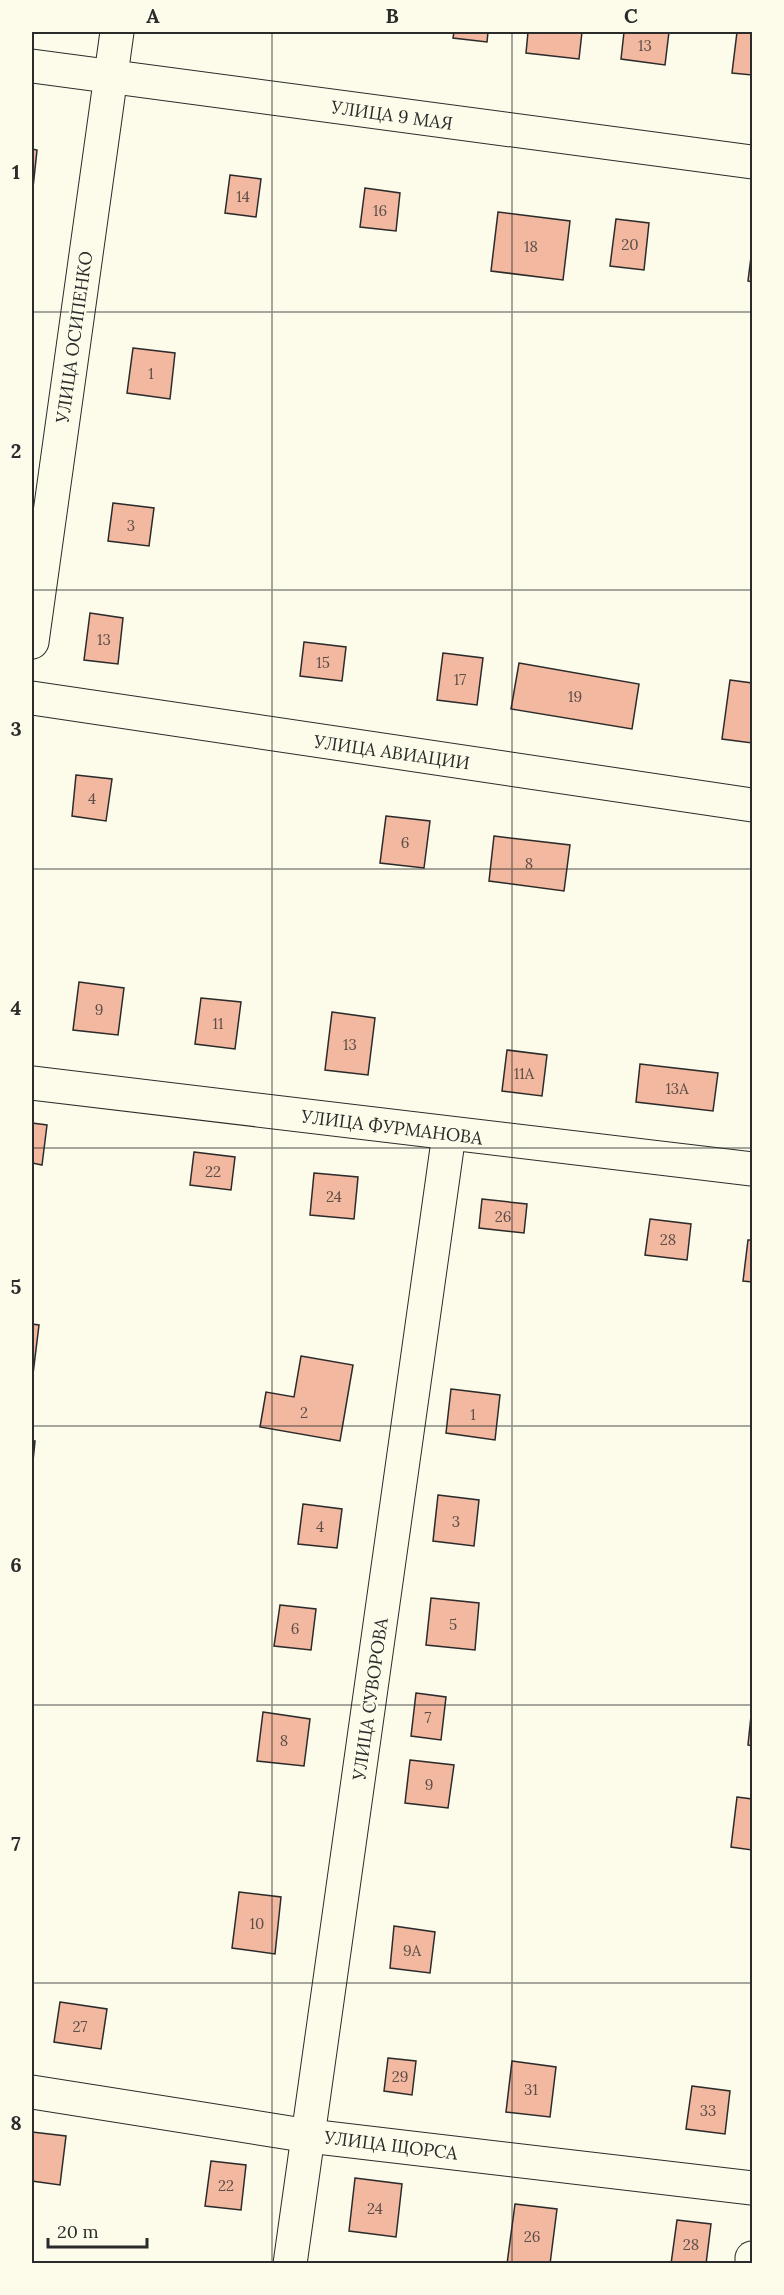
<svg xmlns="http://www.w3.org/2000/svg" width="784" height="2295" font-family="Lora,serif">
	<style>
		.building { fill: #f2b8a0; stroke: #2b2b2b; stroke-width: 1.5 }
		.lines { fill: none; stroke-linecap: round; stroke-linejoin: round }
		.minor-casing { stroke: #2b2b2b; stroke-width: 35 }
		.minor { stroke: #fdfbea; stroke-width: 33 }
		.grid { fill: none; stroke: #2b2b2b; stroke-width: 1.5; stroke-opacity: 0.55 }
		.labels { text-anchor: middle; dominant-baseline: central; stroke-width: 4.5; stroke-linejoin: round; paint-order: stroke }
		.number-label { font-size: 15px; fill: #5d4e48 }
		.street-label { font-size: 18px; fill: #2b2b2b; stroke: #fdfbea }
		.neatline { fill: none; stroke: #2b2b2b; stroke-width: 2 }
		.grid-label { font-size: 20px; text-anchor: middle; font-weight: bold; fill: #2b2b2b }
	</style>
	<rect width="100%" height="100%" fill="#fdfbea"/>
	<g class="building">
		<path d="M454,32H488L487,42L453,38Z"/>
		<path d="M528,32H582L579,59L526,53Z"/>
		<path d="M624,32H669L665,65L621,59Z"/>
		<path d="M737,32H752V75L732,73Z"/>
		<path d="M32,149L37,150L32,197Z"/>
		<path d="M230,175L261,179L256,217L225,213Z"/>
		<path d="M365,188L400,193L396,231L360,227Z"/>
		<path d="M498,212L570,221L563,280L491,271Z"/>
		<path d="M616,219L649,223L644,270L610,266Z"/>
		<path d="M752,249V282L748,281Z"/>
		<path d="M133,348L175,353L170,399L127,393Z"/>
		<path d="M113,503L154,508L149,546L108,541Z"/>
		<path d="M90,613L123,618L118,664L84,660Z"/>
		<path d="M304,642L346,647L342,681L300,676Z"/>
		<path d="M443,653L483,658L477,705L437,700Z"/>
		<path d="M519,663L639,684L632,729L511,709Z"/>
		<path d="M730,680L752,683V743L722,739Z"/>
		<path d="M76,775L112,779L106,821L72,816Z"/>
		<path d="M386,816L430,821L424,868L380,863Z"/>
		<path d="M494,836L570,845L564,891L489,881Z"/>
		<path d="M79,982L124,988L118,1035L73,1030Z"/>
		<path d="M201,998L241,1002L235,1049L195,1044Z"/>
		<path d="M332,1012L375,1018L368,1075L325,1070Z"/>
		<path d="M507,1050L547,1055L542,1096L502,1091Z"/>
		<path d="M640,1064L718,1073L713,1111L636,1102Z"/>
		<path d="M32,1123L47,1125L42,1165L32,1163Z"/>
		<path d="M194,1152L235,1157L231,1190L190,1185Z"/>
		<path d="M314,1173L358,1177L354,1219L310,1215Z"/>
		<path d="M482,1199L527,1204L524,1233L479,1228Z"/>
		<path d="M650,1219L691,1224L687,1260L645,1255Z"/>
		<path d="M748,1240H752V1282L743,1281Z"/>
		<path d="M32,1324L39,1325L33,1374H32Z"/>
		<path d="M301,1356L353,1365L340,1441L260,1427L266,1392L294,1397Z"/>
		<path d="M451,1389L500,1395L495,1440L446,1433Z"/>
		<path d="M32,1441H35L32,1471Z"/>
		<path d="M438,1495L479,1500L474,1546L433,1541Z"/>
		<path d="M303,1504L342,1509L337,1548L298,1544Z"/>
		<path d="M431,1598L479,1603L475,1650L426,1645Z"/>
		<path d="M280,1605L316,1609L311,1650L274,1646Z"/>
		<path d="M416,1693L446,1697L441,1740L411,1736Z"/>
		<path d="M752,1706V1746L748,1745Z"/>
		<path d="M263,1712L310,1719L304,1766L257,1761Z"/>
		<path d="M410,1760L454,1765L448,1808L405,1803Z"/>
		<path d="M737,1797L752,1799V1850L731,1847Z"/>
		<path d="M239,1892L281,1897L275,1954L232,1948Z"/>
		<path d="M394,1926L435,1932L430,1973L390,1968Z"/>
		<path d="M60,2002L107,2009L101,2049L54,2042Z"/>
		<path d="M388,2058L416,2061L412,2095L384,2091Z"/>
		<path d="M512,2061L556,2067L550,2117L506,2112Z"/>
		<path d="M692,2086L730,2091L725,2134L686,2129Z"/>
		<path d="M32,2132L66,2136L60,2185L32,2181Z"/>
		<path d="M211,2161L246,2165L241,2210L205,2206Z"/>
		<path d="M355,2178L402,2184L396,2237L349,2231Z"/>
		<path d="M515,2204L557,2209L550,2264H507Z"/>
		<path d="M677,2220L711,2224L706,2264H671Z"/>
	</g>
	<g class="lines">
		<defs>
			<g id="minor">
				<path d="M32,66L752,162"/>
				<path d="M32,642L117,32"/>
				<path d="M32,698L752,805"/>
				<path d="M32,1083L752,1169"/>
				<path d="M32,2092L309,2136L752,2188"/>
				<path d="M290,2264L449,1134"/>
				<path d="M752,2264V2258"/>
			</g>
		</defs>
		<use href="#minor" class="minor-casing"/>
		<use href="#minor" class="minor"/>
	</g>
	<path class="grid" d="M272,32V2264M512,32V2264M32,312H752M32,590H752M32,869H752M32,1148H752M32,1426H752M32,1705H752M32,1983H752"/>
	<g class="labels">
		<g class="number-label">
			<text x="645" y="45">13</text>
			<text x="243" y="196">14</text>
			<text x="380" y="210">16</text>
			<text x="630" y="244">20</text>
			<text x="531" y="246">18</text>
			<text x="151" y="373">1</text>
			<text x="131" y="525">3</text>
			<text x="104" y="639">13</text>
			<text x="323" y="662">15</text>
			<text x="460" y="679">17</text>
			<text x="575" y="696">19</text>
			<text x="92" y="798">4</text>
			<text x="405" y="842">6</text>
			<text x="529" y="863">8</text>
			<text x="99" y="1009">9</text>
			<text x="218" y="1023">11</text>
			<text x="350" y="1044">13</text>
			<text x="524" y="1073">11А</text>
			<text x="677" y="1088">13А</text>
			<text x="213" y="1171">22</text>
			<text x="334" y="1196">24</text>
			<text x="503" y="1216">26</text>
			<text x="668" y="1239">28</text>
			<text x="304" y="1412">2</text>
			<text x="473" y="1414">1</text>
			<text x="456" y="1521">3</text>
			<text x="320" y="1526">4</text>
			<text x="453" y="1624">5</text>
			<text x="295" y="1628">6</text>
			<text x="428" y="1717">7</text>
			<text x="284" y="1740">8</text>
			<text x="429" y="1784">9</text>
			<text x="257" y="1923">10</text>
			<text x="412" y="1950">9А</text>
			<text x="80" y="2026">27</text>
			<text x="400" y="2076">29</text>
			<text x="531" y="2089">31</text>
			<text x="708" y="2110">33</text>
			<text x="226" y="2185">22</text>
			<text x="375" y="2208">24</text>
			<text x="532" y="2236">26</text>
			<text x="691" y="2244">28</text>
		</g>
		<g class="street-label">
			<text transform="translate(392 115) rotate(8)">УЛИЦА 9 МАЯ</text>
			<text transform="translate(74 337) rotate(-82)">УЛИЦА ОСИПЕНКО</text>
			<text transform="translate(392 752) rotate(8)">УЛИЦА АВИАЦИИ</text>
			<text transform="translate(392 1127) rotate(7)">УЛИЦА ФУРМАНОВА</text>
			<text transform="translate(370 1699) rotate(-82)">УЛИЦА СУВОРОВА</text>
			<text transform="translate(391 2145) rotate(7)">УЛИЦА ЩОРСА</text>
		</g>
	</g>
	<rect width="784" height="2295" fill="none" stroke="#fdfbea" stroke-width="66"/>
	<path d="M48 2238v9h99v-9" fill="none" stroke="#2b2b2b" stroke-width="3"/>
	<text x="57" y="2238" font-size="18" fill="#2b2b2b" stroke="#fdfbea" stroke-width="4.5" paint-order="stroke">20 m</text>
	<rect x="33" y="33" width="718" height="2229" class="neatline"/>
	<g class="grid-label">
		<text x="153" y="23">A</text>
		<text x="392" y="23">B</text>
		<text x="631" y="23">C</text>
		<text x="16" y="179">1</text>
		<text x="16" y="458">2</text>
		<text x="16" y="736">3</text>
		<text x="16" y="1015">4</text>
		<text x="16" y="1294">5</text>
		<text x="16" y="1572">6</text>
		<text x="16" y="1851">7</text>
		<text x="16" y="2130">8</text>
	</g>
</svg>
